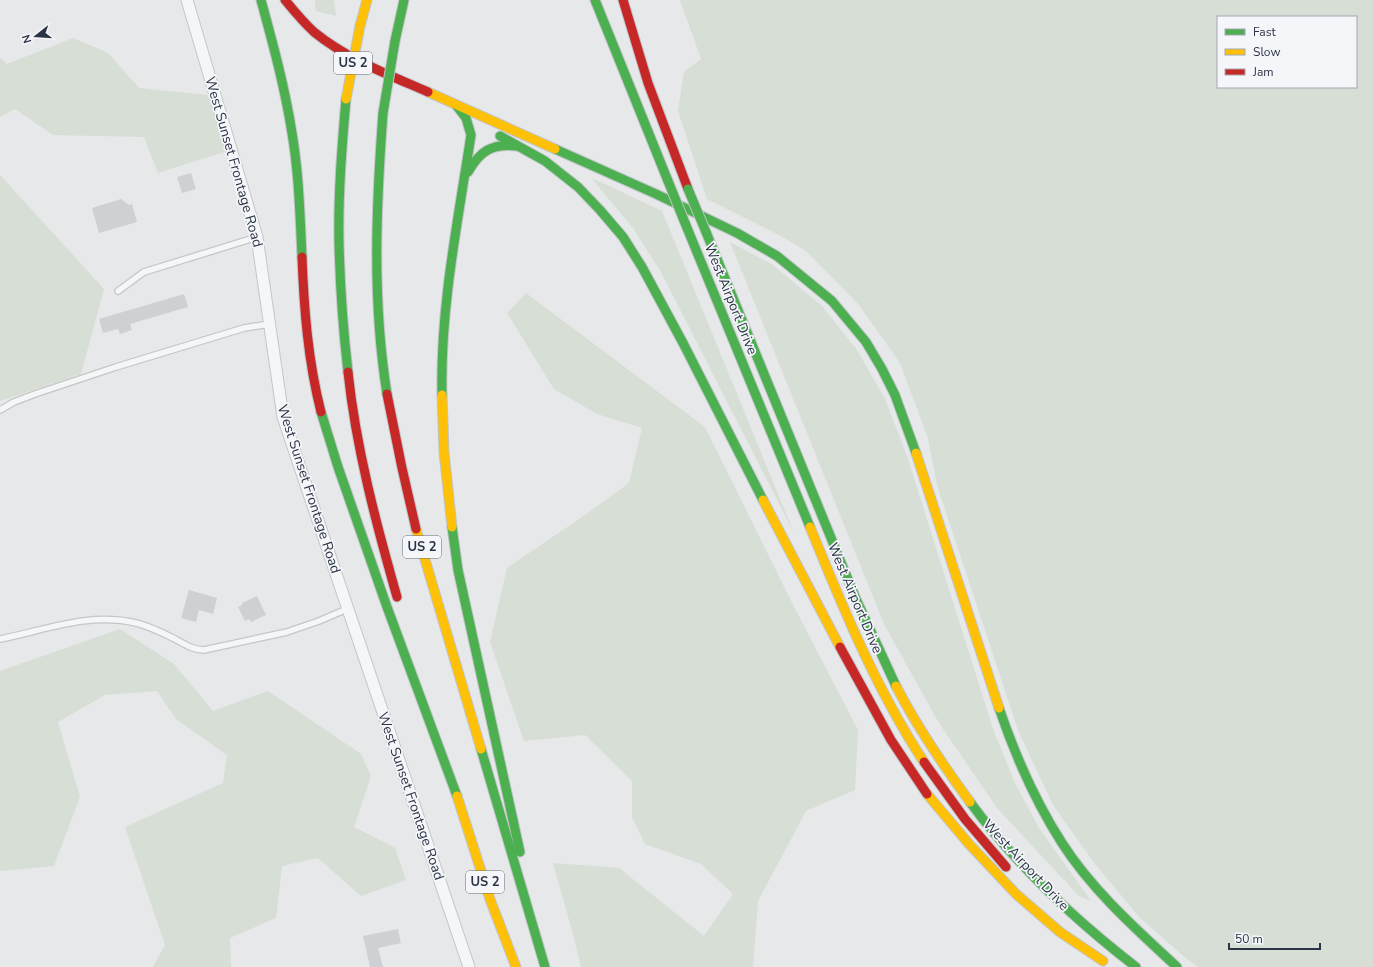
<svg xmlns="http://www.w3.org/2000/svg" width="1373" height="967" font-family="'Nunito Sans',sans-serif">
	<style>
		.green { fill: #d6ded6; fill-rule: evenodd }
		.building { fill: #ced0d3 }
		.lines { fill: none; stroke-linecap: round; stroke-linejoin: round }
		.lane-casing { stroke: #c4c6c8; stroke-width: 8 }
		.street-casing { stroke: #c4c6c8; stroke-width: 13 }
		.fast-casing { stroke: #c2c5c8; stroke-width: 11 }
		.slow-casing { stroke: #c2c5c8; stroke-width: 11 }
		.jam-casing { stroke: #c2c5c8; stroke-width: 11 }
		.lane { stroke: #f5f6f7; stroke-width: 5.5 }
		.street { stroke: #f5f6f7; stroke-width: 11 }
		.fast { stroke: #4caf50; stroke-width: 9 }
		.slow { stroke: #ffc107; stroke-width: 9 }
		.jam { stroke: #c62828; stroke-width: 9 }
		.fast-bridge-casing { stroke: #c2c5c8; stroke-width: 11; stroke-linecap: butt }
		.slow-bridge-casing { stroke: #c2c5c8; stroke-width: 11; stroke-linecap: butt }
		.fast-bridge { stroke: #4caf50; stroke-width: 9 }
		.slow-bridge { stroke: #ffc107; stroke-width: 9 }
		.labels { text-anchor: middle; dominant-baseline: central; stroke-width: 3.5; stroke-linejoin: round; paint-order: stroke }
		.shield { fill: #f4f6f9; stroke: #676e7b; stroke-width: 1 }
		.shield-label { font-size: 13px; font-weight: bold; fill: #2b3445 }
		.street-label { font-size: 14px; fill: #2b3445; stroke: #f4f6f9 }
	</style>
	<rect width="100%" height="100%" fill="#e6e8ea"/>
	<g class="green">
		<path d="M315,0H334L336,16L316,11Z"/>
		<path d="M680,0H1373V967H1198L1187,959L1140,918L1095,864L1053,805L1018,730L937,485L928,438L900,363L859,305L806,251L781,236L707,199L678,111L684,72L701,59ZM1218,17H1356V87H1218Z"/>
		<path d="M73,38L108,53L139,88L209,95L227,151L158,173L144,137L53,135L15,109L0,117V58L7,64Z"/>
		<path d="M0,175L104,289L81,374L0,401Z"/>
		<path d="M592,178L662,211L794,533L661,272L633,228L597,185Z"/>
		<path d="M730,242L773,265L822,306L857,350L885,399L907,456L994,732L1015,783L1039,828L1091,901L1079,896L997,808L939,723L884,624Z"/>
		<path d="M526,293L705,427L791,601L858,730L855,790L806,811L758,901L753,967H581L574,938L553,863L619,868L704,936L733,894L701,864L645,844L632,817V781L585,735L524,741L490,642L507,568L585,515L629,483L642,428L597,414L554,389L507,313Z"/>
		<path d="M120,629L174,664L213,711L268,691L361,754L371,776L354,827L395,848L406,880L361,896L318,858L282,866L276,918L230,938L231,967H153L165,945L125,827L223,783L227,755L176,719L157,691L105,695L58,722L80,797L54,866L0,871V671Z"/>
	</g>
	<g class="building">
		<path d="M191,173L196,189L182,193L177,177Z"/>
		<path d="M121,199L129,205L132,204L137,222L99,233L92,208Z"/>
		<path d="M184,294L188,307L130,324L132,330L120,334L118,329L103,333L99,319Z"/>
		<path d="M189,590L217,598L213,614L199,610L196,622L181,618Z"/>
		<path d="M257,596L266,615L251,622L249,619L245,621L238,607L242,605V603Z"/>
		<path d="M398,929L401,943L378,948L383,967H370L363,936Z"/>
	</g>
	<g class="lines">
		<defs>
			<g id="lane">
				<path d="M118,291L144,272L257,237"/>
				<path d="M0,410L14,402L35,394L116,367L244,328L270,324"/>
				<path d="M0,639C46,630 88,612 136,623C149,626 161,632 173,638C183,643 192,650 204,650L287,632L319,621L347,609"/>
			</g>
			<path id="street" d="M187,0L257,237L283,417L469,967"/>
			<g id="fast">
				<path d="M261,0C273,44 285,88 292,133C299,174 300,216 302,257"/>
				<path d="M595,0L668,181"/>
				<path d="M395,41L404,0"/>
				<path d="M346,99C342,146 338,194 339,242C340,285 343,329 348,372"/>
				<path d="M383,113C376,207 372,300 387,394"/>
				<path d="M500,136L545,161L578,187L600,210L623,237L642,267L683,343L763,500"/>
				<path d="M555,149L656,194L737,233L777,256L832,301L866,342L882,369L895,395L916,453"/>
				<path d="M468,172C480,151 492,143 517,146"/>
				<path d="M685,223L810,527"/>
				<path d="M706,232L856,599L896,686"/>
				<path d="M442,395C440,308 458,221 471,135L466,118L456,105"/>
				<path d="M321,412L338,467L387,607L457,796"/>
				<path d="M452,527L458,570L520,852"/>
				<path d="M999,708C1015,755 1035,801 1062,843C1092,890 1136,929 1177,967"/>
				<path d="M481,749L545,967"/>
				<path d="M970,802C1016,865 1074,919 1136,967"/>
			</g>
			<g id="slow">
				<path d="M360,26L367,0"/>
				<path d="M428,92L555,149"/>
				<path d="M442,395L444,452L452,527"/>
				<path d="M916,453L999,708"/>
				<path d="M763,500L840,647"/>
				<path d="M810,527C843,608 876,689 924,762"/>
				<path d="M416,529L481,749"/>
				<path d="M896,686C917,727 943,765 970,802"/>
				<path d="M927,794L969,844L1016,894L1060,932L1103,961"/>
				<path d="M457,796L491,902L516,967"/>
			</g>
			<g id="jam">
				<path d="M285,0C294,11 303,22 314,32C347,59 389,75 428,92"/>
				<path d="M623,0L648,83L688,189"/>
				<path d="M302,257C304,309 308,361 321,412"/>
				<path d="M348,372C356,448 376,523 397,597"/>
				<path d="M387,394L402,468L416,529"/>
				<path d="M840,647L891,740L927,794"/>
				<path d="M924,762L965,819L1006,867"/>
			</g>
		</defs>
		<use href="#lane" class="lane-casing"/>
		<use href="#street" class="street-casing"/>
		<use href="#fast" class="fast-casing"/>
		<use href="#slow" class="slow-casing"/>
		<use href="#jam" class="jam-casing"/>
		<use href="#lane" class="lane"/>
		<use href="#street" class="street"/>
		<use href="#fast" class="fast"/>
		<use href="#slow" class="slow"/>
		<use href="#jam" class="jam"/>
		<defs>
			<g id="fast-bridge">
				<path d="M383,113L395,41"/>
				<path d="M668,181L685,223"/>
				<path d="M688,189L706,232"/>
			</g>
			<path id="slow-bridge" d="M346,99L360,26"/>
		</defs>
		<use href="#fast-bridge" class="fast-bridge-casing"/>
		<use href="#slow-bridge" class="slow-bridge-casing"/>
		<use href="#fast-bridge" class="fast-bridge"/>
		<use href="#slow-bridge" class="slow-bridge"/>
	</g>
	<g class="labels">
		<g class="shield">
			<rect x="334" y="52" width="38" height="22" rx="3"/>
			<rect x="403" y="536" width="38" height="22" rx="3"/>
			<rect x="466" y="871" width="38" height="22" rx="3"/>
		</g>
		<g class="shield-label">
			<text x="353" y="63">US 2</text>
			<text x="422" y="547">US 2</text>
			<text x="485" y="882">US 2</text>
		</g>
		<g class="street-label">
			<text transform="translate(234 162) rotate(74)">West Sunset Frontage Road</text>
			<text transform="translate(731 299) rotate(68)">West Airport Drive</text>
			<text transform="translate(309 489) rotate(72)">West Sunset Frontage Road</text>
			<text transform="translate(855 598) rotate(67)">West Airport Drive</text>
			<text transform="translate(411 796) rotate(71)">West Sunset Frontage Road</text>
			<text transform="translate(1026 865) rotate(47)">West Airport Drive</text>
		</g>
	</g>
	<rect x="1217" y="16" width="140" height="72" fill="#f4f6f9" stroke="#a4a8b1"/>
	<rect x="1225" y="29" width="20" height="6" fill="#4caf50" stroke="#a4a8b1"/>
	<text x="1253" y="36" font-size="12" fill="#2b3445">Fast</text>
	<rect x="1225" y="49" width="20" height="6" fill="#ffc107" stroke="#a4a8b1"/>
	<text x="1253" y="56" font-size="12" fill="#2b3445">Slow</text>
	<rect x="1225" y="69" width="20" height="6" fill="#c62828" stroke="#a4a8b1"/>
	<text x="1253" y="76" font-size="12" fill="#2b3445">Jam</text>
	<g transform="translate(36 36) rotate(253)" stroke="#f4f6f9" stroke-width="3" paint-order="stroke">
	<path d="M0-3L7 15L0 10L-7 15Z" fill="#2b3445"/>
	<text y="-6" font-size="11" font-weight="bold" text-anchor="middle" fill="#2b3445">N</text>
	</g>
	<path d="M1229 943v6h91v-6" fill="none" stroke="#2b3445" stroke-width="2"/>
	<text x="1235" y="943" font-size="12" fill="#2b3445" stroke="#f4f6f9" stroke-width="3" paint-order="stroke">50 m</text>
</svg>
